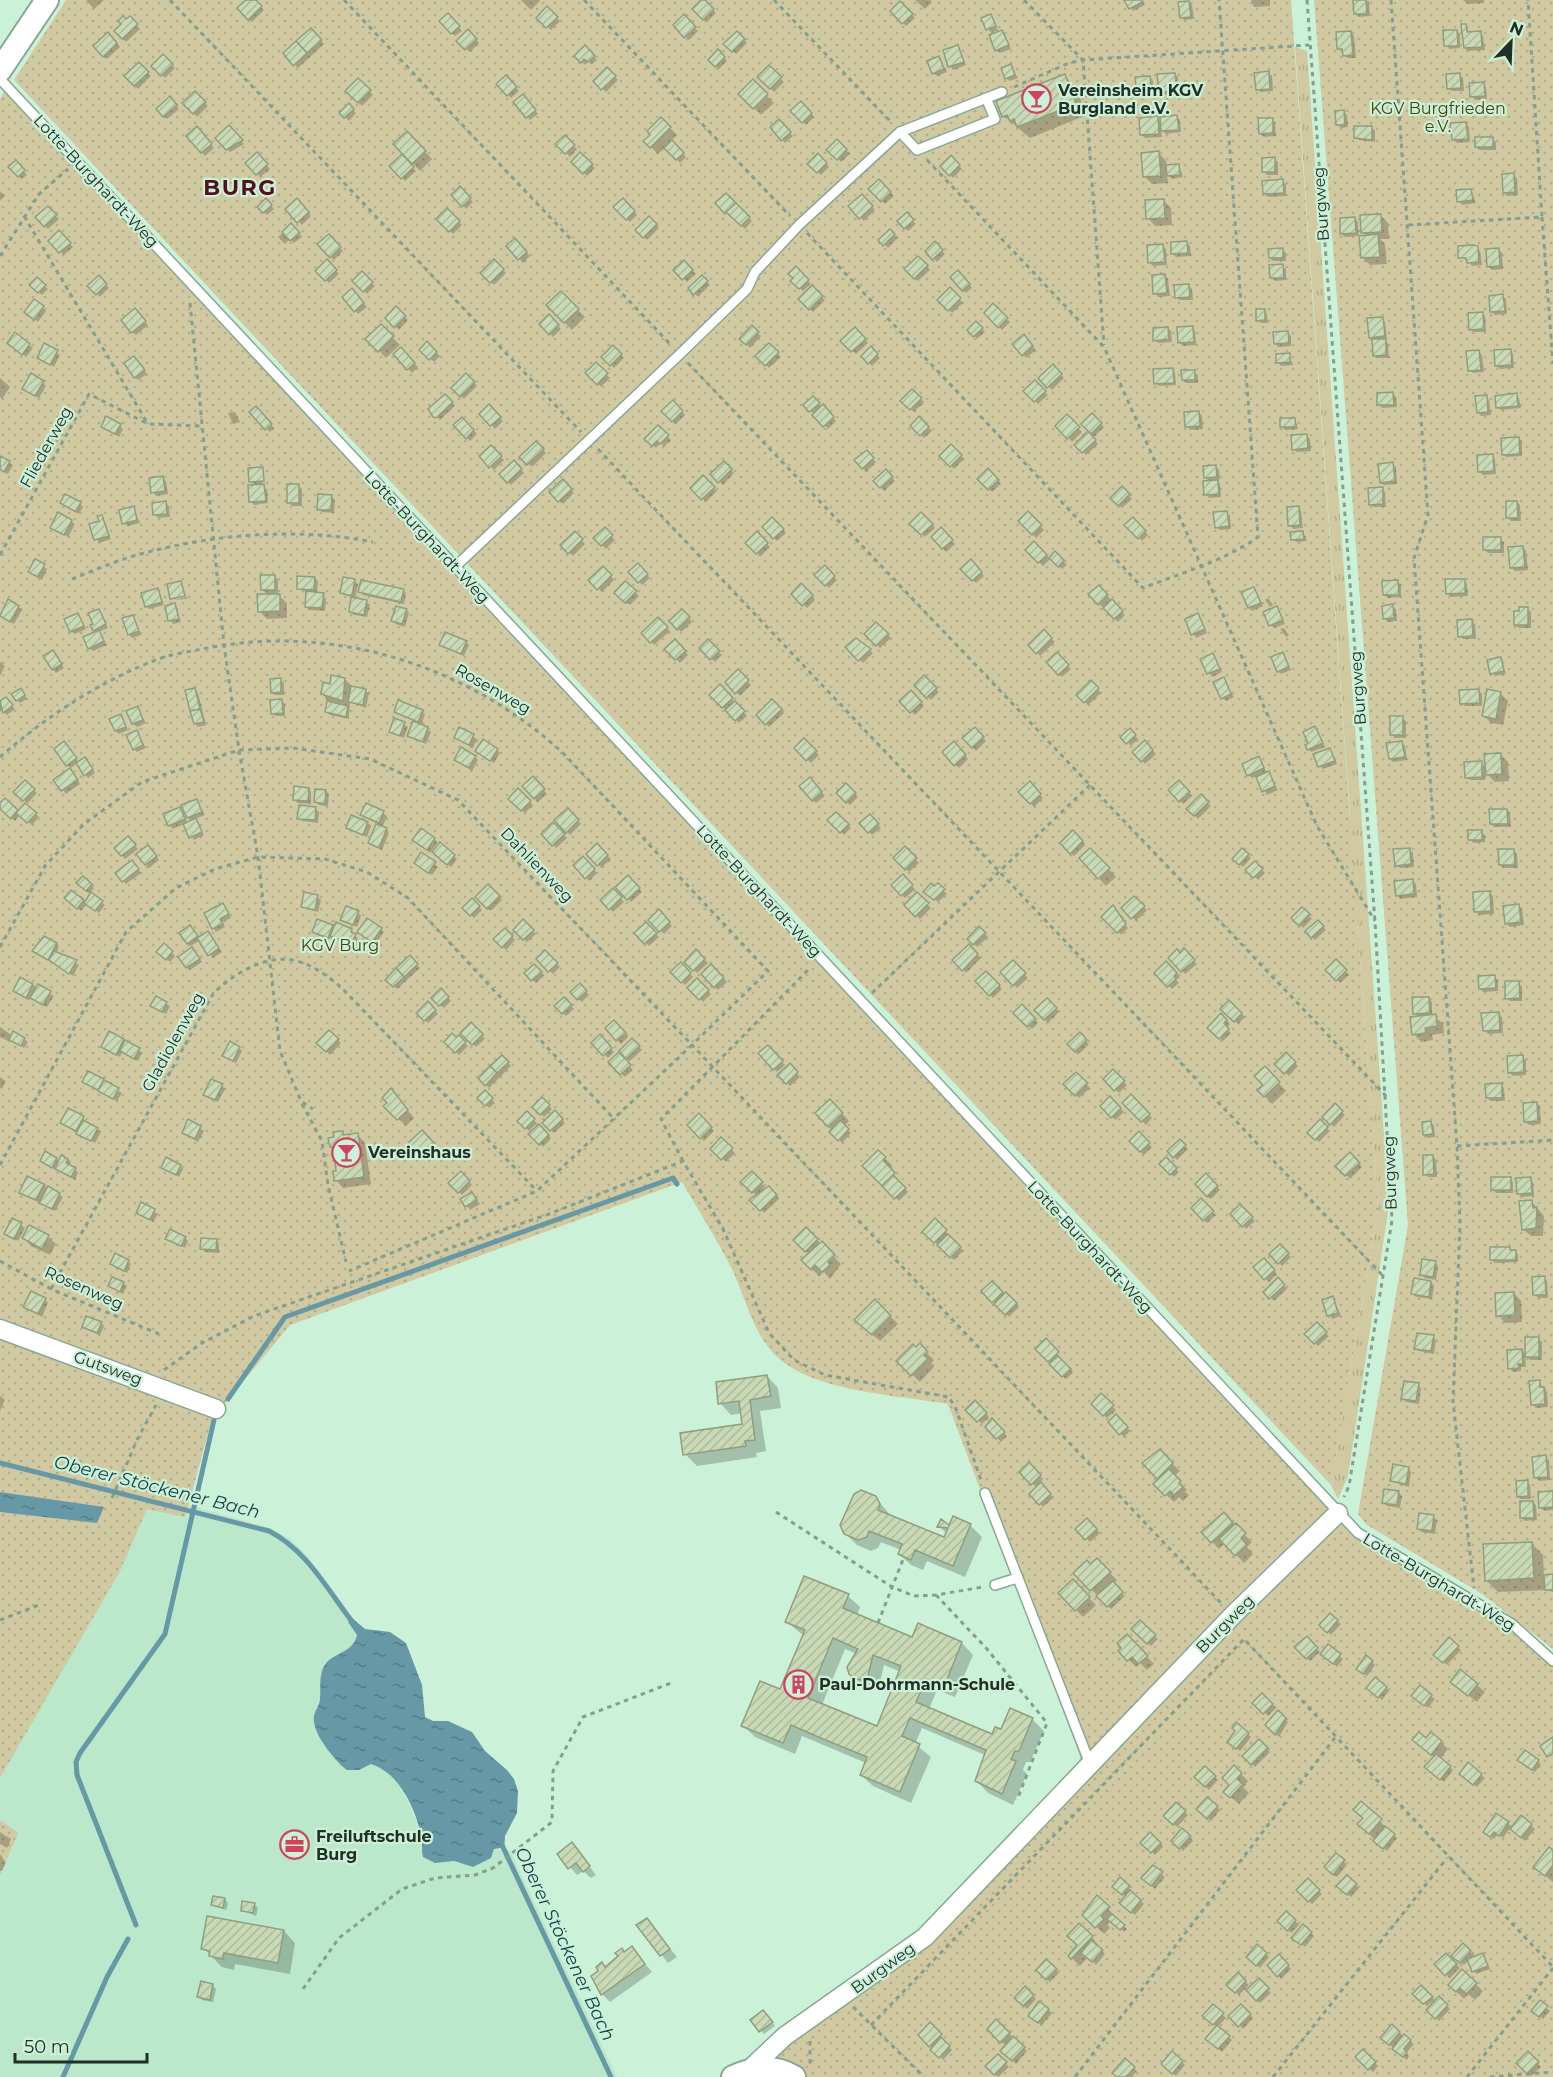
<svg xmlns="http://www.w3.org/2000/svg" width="1553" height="2077" font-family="Montserrat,sans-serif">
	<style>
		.built { fill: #bbe7ca }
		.grass { fill: url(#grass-tufts) }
		.garden { fill: url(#garden-dots) }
		.water { fill: url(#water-ripples) }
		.shadow { fill: #0003; fill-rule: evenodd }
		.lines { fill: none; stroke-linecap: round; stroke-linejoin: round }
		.stream { stroke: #6699a5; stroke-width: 5 }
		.building { fill: url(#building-hatch); stroke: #8f9e7d; stroke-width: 1.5; fill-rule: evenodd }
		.service-casing { stroke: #86a892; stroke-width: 12 }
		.minor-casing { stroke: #86a892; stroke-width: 21 }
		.tertiary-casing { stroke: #86a892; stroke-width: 26 }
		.path { stroke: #849f8d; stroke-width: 3; stroke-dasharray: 4.5 4.5; stroke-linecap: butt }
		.service { stroke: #fff; stroke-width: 9 }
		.minor { stroke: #fff; stroke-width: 18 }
		.tertiary { stroke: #fff; stroke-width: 22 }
		.labels { text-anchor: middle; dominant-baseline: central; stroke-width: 4.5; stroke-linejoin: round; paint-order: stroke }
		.poi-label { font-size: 16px; font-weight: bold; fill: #212f26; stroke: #ccf1d9; text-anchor: start }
		.park-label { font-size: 16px; fill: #483f09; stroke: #ccf1d9 }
		.street-label { font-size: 16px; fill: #212f26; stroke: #ccf1d9 }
		.water-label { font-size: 18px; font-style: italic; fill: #0d3e47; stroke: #ccf1d9 }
		.district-label { font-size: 22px; font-weight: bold; letter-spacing: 1.5px; fill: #55101f; stroke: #ccf1d9 }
	</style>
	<defs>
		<pattern id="grass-tufts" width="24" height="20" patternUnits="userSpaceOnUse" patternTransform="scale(1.5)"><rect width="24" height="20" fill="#d0c9a2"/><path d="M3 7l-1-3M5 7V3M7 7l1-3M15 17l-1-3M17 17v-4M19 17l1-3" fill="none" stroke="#b2ad8b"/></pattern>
		<pattern id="garden-dots" width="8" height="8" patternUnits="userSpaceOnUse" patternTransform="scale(1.5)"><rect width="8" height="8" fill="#d0c9a2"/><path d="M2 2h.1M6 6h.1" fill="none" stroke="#b2ad8b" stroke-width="1.8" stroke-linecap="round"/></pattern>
		<pattern id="water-ripples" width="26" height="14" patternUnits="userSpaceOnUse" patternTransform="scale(1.5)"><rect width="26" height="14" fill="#6699a5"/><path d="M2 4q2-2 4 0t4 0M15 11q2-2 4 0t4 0" fill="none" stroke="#547d86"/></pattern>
		<pattern id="building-hatch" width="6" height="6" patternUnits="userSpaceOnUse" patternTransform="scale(1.5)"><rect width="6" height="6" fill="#c9d9b6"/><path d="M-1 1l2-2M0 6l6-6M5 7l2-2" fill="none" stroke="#acbb9c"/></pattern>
	</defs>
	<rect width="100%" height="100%" fill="#ccf1d9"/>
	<path class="built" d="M212,1418L189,1505L270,1528L290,1539L307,1556L352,1618L348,1622L357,1635L355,1642L349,1649L327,1662L321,1674L320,1698L314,1717L359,1770L371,1764L383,1767L400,1785L420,1830L421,1849L435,1862L454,1861L462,1864L494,1849L510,1850L617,2077H0V1456Z"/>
	<path class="grass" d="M1295,47L1307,51L1389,1205L1348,1476L1338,1499L1331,1485L1344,1409L1350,1403L1345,1399L1378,1209L1357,917L1336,893L1350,815Z"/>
	<g class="garden">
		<path d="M66,0H1291L1378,1209L1345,1399L1350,1403L1344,1409L1331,1485L14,80Z"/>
		<path d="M1314,0H1553V1649L1482,1594L1367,1525L1358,1514L1408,1225Z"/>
		<path d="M6,88L191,291L1358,1533L1512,1624L1553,1661V2077H794L748,2072L917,1933L1079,1762L1080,1756L948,1404C902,1396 827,1392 789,1366C755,1345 748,1303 732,1269C717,1240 699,1211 682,1182L290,1325L212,1419L185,1517L147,1509L119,1573L0,1778V99Z"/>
		<path d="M0,1820L18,1833L0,1875Z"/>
	</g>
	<g class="water">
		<path d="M0,1492L104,1507L97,1523L0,1512Z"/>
		<path d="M352,1618L365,1629L390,1632L406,1643L422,1685L425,1717L433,1721H448L472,1732L485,1751L507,1770L514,1779L518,1791L517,1813L505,1836L504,1853L501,1848L494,1849L491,1858L473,1867L454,1861L435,1863L423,1857C421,1849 423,1841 421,1834C414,1806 399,1773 371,1764L359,1770H347C335,1761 311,1732 314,1716C315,1710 320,1705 320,1698C321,1687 318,1672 327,1662C337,1652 353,1652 357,1635L348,1622Z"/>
	</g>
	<g class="shadow">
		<path d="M86,0H104L94,9Z"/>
		<path d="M248,0H255L264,10L252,22L239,8Z"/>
		<path d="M521,0H539L540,1L531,10Z"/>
		<path d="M703,0L716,13L707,22L694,9Z"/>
		<path d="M915,0H930L932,2L925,9Z"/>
		<path d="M1126,0H1142L1145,5L1133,11Z"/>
		<path d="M1251,0H1270V6L1254,7Z"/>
		<path d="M1355,0L1369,1L1370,16L1359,17L1355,14Z"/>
		<path d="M1463,0H1484V3L1468,4Z"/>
		<path d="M1189,2L1192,5L1194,19L1184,20L1181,17Z"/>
		<path d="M900,3L915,18L906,26L892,11Z"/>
		<path d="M547,9L560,21L551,30L538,18Z"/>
		<path d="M448,15L462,31L455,36L441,21Z"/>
		<path d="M991,16L999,32L1005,35L1011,49L1000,53L997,50L998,30L991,33L983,19Z"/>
		<path d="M684,17L698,31L689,40L675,25Z"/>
		<path d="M130,18L140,29L126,42L116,31Z"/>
		<path d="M1466,26L1470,34L1480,33L1483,36L1485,50L1468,51L1465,48Z"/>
		<path d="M311,30L324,44L298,68L285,54Z"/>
		<path d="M468,31L479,43L470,52L458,41Z"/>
		<path d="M1456,31L1460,34V48L1449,49L1446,45Z"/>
		<path d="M1351,32L1354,36L1356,58H1347L1339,49Z"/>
		<path d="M737,33L747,43L736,54L726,44Z"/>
		<path d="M108,34L120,47L107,59L95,47Z"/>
		<path d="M958,46L966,65L953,70L950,66Z"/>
		<path d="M585,48L597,60L592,64L589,61L585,65L576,56Z"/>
		<path d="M718,52L727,61L719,69L710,60Z"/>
		<path d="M163,56L175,68L165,78L153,66Z"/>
		<path d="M939,58L947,72L937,76L933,73Z"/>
		<path d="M139,64L151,76L138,89L126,76Z"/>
		<path d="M1011,66L1018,78L1010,81L1006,78Z"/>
		<path d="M769,67L784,82L774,92L759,77Z"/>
		<path d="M607,69L618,80L606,92L595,81Z"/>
		<path d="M1268,73L1272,76L1273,91L1261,92L1257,89Z"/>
		<path d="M1175,74L1178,77L1179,94L1164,95L1160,92Z"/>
		<path d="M1460,75L1463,78L1464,91H1452L1448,88Z"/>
		<path d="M1064,76L1076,88L1087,115L1030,138L1004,116Z"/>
		<path d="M506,77L519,91L511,98L498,84Z"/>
		<path d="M1150,77L1153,81L1154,97L1142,98L1139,95Z"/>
		<path d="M358,80L373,95L362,106L347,91Z"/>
		<path d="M753,81L774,103L761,115L740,94Z"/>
		<path d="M1483,84L1486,87L1487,99L1475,100L1472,96Z"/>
		<path d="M195,93L208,106L197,117L184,103Z"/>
		<path d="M170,99L179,109L167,119L158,109Z"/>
		<path d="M526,99L538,114L530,120L527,117Z"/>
		<path d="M801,103L814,117L806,125L792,111Z"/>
		<path d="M349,105L356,113L349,121L341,113Z"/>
		<path d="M1344,112L1347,115L1348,127L1341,128L1337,124Z"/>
		<path d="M1177,117L1180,120L1181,132L1166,134L1161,129L1162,137L1145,138L1142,135L1157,118L1162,122Z"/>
		<path d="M661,119L677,135L671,141L686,157L680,163L666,147L658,154L645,141Z"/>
		<path d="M1272,119L1275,123L1276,136L1264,137L1261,134Z"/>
		<path d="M779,121L793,136L785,143L772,128Z"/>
		<path d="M1466,124L1469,127L1470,142L1457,143L1453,140Z"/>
		<path d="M229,127L244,144L230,152L217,139Z"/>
		<path d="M1372,127L1375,131V142L1359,140L1356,137Z"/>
		<path d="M200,132L214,148L205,156L189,136Z"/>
		<path d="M407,133L432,159L420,171L395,144Z"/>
		<path d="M565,137L577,149L570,157L558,144Z"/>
		<path d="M1492,139L1496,142V150H1479L1476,147Z"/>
		<path d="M837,141L850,154L841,162L829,150Z"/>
		<path d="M1159,153L1166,161L1167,167L1179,165L1183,177L1172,179L1167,174L1168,183L1152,184L1145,177Z"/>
		<path d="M257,154L270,169L260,177L248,163Z"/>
		<path d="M580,154L595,168L587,176L573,162Z"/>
		<path d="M818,155L829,167L821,175L809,164Z"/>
		<path d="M401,156L416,171L405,181L391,166Z"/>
		<path d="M951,158L962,169L953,178L942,166Z"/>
		<path d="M1274,159L1278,162V175H1267L1264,171Z"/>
		<path d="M16,162L27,175L22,179L11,167Z"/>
		<path d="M1513,175L1517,178L1518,195L1507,196L1504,192Z"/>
		<path d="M879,181L894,196L885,204L870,189Z"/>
		<path d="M1282,181L1286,184V196L1268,197L1264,193Z"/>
		<path d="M460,188L473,202L466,209L453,195Z"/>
		<path d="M1471,190L1476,203L1462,205L1459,201Z"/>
		<path d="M0,191L5,196L0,201Z"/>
		<path d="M726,195L752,221L745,229L717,203Z"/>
		<path d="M862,196L875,210L864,221L850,207Z"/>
		<path d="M266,200L274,209L267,215L259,207Z"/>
		<path d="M297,200L311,216L302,225L287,209Z"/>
		<path d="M623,200L637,215L630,222L615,207Z"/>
		<path d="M1163,200L1171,208L1172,225L1155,226L1148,218Z"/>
		<path d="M48,208L59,219L48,229L37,217Z"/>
		<path d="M447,210L462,225L453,234L438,219Z"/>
		<path d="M907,215L916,224L908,231L899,222Z"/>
		<path d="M1380,215L1388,223L1389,239H1380L1385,244L1387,264L1370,265L1362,257L1367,237L1362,232Z"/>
		<path d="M649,218L659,228L647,240L637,230Z"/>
		<path d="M1355,219L1358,222L1359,236L1345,237L1342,234Z"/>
		<path d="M291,225L302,237L294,243L290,239L285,244L278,237Z"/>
		<path d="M890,231L898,238L888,248L880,240Z"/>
		<path d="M59,232L73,247L64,255L50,241Z"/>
		<path d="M328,236L343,251L334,260L320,244Z"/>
		<path d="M515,240L530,256L523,263L508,246Z"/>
		<path d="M1187,243L1190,246L1191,256L1176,257L1173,254Z"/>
		<path d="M935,244L945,254L937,262L927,251Z"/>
		<path d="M1163,246L1166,249L1167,265L1153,266L1149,262Z"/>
		<path d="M1477,248L1480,251L1482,265L1472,266L1468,260L1460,257Z"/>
		<path d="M1282,250L1286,253V261H1273L1270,258Z"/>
		<path d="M1499,250L1502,253L1503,269L1492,270L1488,266Z"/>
		<path d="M918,258L930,270L918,281L906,269Z"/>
		<path d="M327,261L339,274L329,283L317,271Z"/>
		<path d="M494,261L506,273L494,285L482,273Z"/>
		<path d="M684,262L696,274L687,282L675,270Z"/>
		<path d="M1282,266L1286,269V280L1275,281L1271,277Z"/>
		<path d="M795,269L811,284L803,291L792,281Z"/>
		<path d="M958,273L972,288L966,293L952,278Z"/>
		<path d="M362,274L375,286L367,294L354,281Z"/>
		<path d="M1165,276L1168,279L1170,296L1158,297L1155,293Z"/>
		<path d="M99,277L109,288L100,297L89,286Z"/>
		<path d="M702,277L710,285L698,297L690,289Z"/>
		<path d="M37,279L48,289L42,295L31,285Z"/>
		<path d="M1189,286L1192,289L1193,300H1179L1176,297Z"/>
		<path d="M812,287L825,300L813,312L800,299Z"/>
		<path d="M352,290L367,307L358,314L344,297Z"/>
		<path d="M950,290L963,303L952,313L940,300Z"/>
		<path d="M561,293L585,317L572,330L548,305Z"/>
		<path d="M1502,296L1506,299L1507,314L1495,315L1492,312Z"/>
		<path d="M34,301L46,311L38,322L30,315Z"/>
		<path d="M993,306L1010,322L1002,330L986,313Z"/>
		<path d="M396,308L408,320L399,330L387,318Z"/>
		<path d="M1264,311L1267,314L1268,323H1261L1258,320Z"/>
		<path d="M138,313L148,325L136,335L132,332Z"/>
		<path d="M1482,313L1485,316L1486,332H1474L1470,329Z"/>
		<path d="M549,316L561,329L553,337L541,324Z"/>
		<path d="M1382,318L1385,322L1387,339H1384L1388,344L1389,358H1378L1374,355V340L1371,337Z"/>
		<path d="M976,323L985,332L977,339L969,330Z"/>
		<path d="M381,326L400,345L386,358L368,339Z"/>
		<path d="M1192,327L1195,331L1196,345L1183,346L1180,343Z"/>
		<path d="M752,328L761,336L750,348L741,339Z"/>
		<path d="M1168,328L1171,331L1172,342L1158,343L1155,340Z"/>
		<path d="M855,329L868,343L856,354L843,341Z"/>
		<path d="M1287,332L1291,336V346L1278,347L1275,343Z"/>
		<path d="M1024,336L1036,350L1026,358L1014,344Z"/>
		<path d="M427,344L440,356L434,362L421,350Z"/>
		<path d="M29,345L33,348L26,357L12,346Z"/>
		<path d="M45,345L60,355L54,367L39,357Z"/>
		<path d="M769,345L781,357L769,368L758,356Z"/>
		<path d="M613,347L624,358L614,368L603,357Z"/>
		<path d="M871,348L880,358L872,366L863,356Z"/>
		<path d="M401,349L418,367L412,373L395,354Z"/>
		<path d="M1510,350L1513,354L1514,368L1500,369L1496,366Z"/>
		<path d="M1479,351L1482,355L1484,372L1473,373L1470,370Z"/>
		<path d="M1289,355L1293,365L1281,366L1278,362Z"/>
		<path d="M137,361L147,374L138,380L135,377Z"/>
		<path d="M596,364L610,378L601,387L587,373Z"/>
		<path d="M1053,366L1064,378L1052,390L1040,378Z"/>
		<path d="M1172,369L1175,373L1176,385L1159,386L1156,383Z"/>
		<path d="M1194,372L1198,375V383H1186L1183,380Z"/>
		<path d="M466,375L477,386L464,399L453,388Z"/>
		<path d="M0,378L10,387L2,399L0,397Z"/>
		<path d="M1035,382L1048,395L1038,404L1026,391Z"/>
		<path d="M43,383L46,386L39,398L27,392Z"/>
		<path d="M913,391L924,402L914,412L903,401Z"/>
		<path d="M1393,394L1396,397L1397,407L1382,408L1379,404Z"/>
		<path d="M1516,395L1519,398L1521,408L1501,410L1497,407Z"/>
		<path d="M445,396L455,406L440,420L431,410Z"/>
		<path d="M1486,397L1489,400L1491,415L1481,416L1478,412Z"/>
		<path d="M813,398L836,421L828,429L805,405Z"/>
		<path d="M673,402L685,415L676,424L663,411Z"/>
		<path d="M489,406L503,421L495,429L481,414Z"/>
		<path d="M255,408L274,428L270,432L251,413Z"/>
		<path d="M235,412L240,422L233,424L228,413Z"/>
		<path d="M1199,412L1202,416L1203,429L1190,430L1187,426Z"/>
		<path d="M1092,415L1104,427L1093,438L1098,444L1086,455L1076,445L1090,431Z"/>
		<path d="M1067,417L1082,432L1072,442L1057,426Z"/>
		<path d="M919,418L932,431L924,438L912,426Z"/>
		<path d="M462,419L477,434L470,441L455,425Z"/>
		<path d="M1295,419L1298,429L1285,430L1282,426Z"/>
		<path d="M120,426L123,429L119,437L103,427Z"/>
		<path d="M658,427L671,440L664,447L661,443L656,448L646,439Z"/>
		<path d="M1306,435L1310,439L1311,451L1297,452L1294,449Z"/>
		<path d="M1518,438L1522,442V456L1506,457L1503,454Z"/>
		<path d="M536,443L546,453L532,467L521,457Z"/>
		<path d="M951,446L964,459L954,469L941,456Z"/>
		<path d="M491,447L504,460L494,470L481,456Z"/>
		<path d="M866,452L876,462L866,472L856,460Z"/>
		<path d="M1492,455L1495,459L1496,474L1483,475L1480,472Z"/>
		<path d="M0,457L13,465L8,474L0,470Z"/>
		<path d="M514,462L524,473L511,485L501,474Z"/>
		<path d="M724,463L734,473L723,485L713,474Z"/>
		<path d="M1393,464L1396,467L1397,484L1384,485L1381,482Z"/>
		<path d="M1216,467L1219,470L1220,479L1216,480L1220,484L1221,497L1209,498L1206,494L1210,482L1205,477Z"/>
		<path d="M263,468L262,484L263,488L267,489L268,503L254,505L251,501L256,486L251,481Z"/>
		<path d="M988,470L1001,484L992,492L979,479Z"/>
		<path d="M886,471L895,481L884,491L875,481Z"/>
		<path d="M162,477L166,481L168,494L156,496L153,492Z"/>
		<path d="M703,477L717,491L706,502L692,488Z"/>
		<path d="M563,481L574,493L563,504L552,492Z"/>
		<path d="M298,485L302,489V506H292L289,503Z"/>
		<path d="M1122,488L1132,499L1122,508L1112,498Z"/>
		<path d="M1382,489L1385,492L1386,507H1374L1371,504Z"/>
		<path d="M331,496L335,500L334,513L322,512L318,509Z"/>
		<path d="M1517,502L1520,505L1521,521H1511L1508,518Z"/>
		<path d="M62,503H80L83,507L79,514Z"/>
		<path d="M166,503L169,506L170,517L158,518L155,514Z"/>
		<path d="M133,508L140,523L127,526L124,523Z"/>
		<path d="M1298,508L1301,511L1303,528L1293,529L1290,525Z"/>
		<path d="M1227,512L1230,516L1231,529L1220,530L1216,527Z"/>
		<path d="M1028,513L1044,530L1036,538L1020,521Z"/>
		<path d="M921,514L935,528L925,537L912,524Z"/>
		<path d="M102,517L111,539L99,543L91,525L101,522Z"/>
		<path d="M772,519L786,533L777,541L764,527Z"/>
		<path d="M1133,519L1148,535L1142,541L1127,525Z"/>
		<path d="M71,521L75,524L68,537L51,527Z"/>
		<path d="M605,529L615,540L606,549L595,538Z"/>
		<path d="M941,529L955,544L946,552L933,537Z"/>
		<path d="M1303,532L1307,541L1296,542L1292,539Z"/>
		<path d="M575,533L585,544L573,556L562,545Z"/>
		<path d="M757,533L770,547L761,556L747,543Z"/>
		<path d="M1500,539L1504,542V553H1488L1484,549Z"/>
		<path d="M1034,543L1050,559L1055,553L1067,565L1062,569L1051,558L1043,566L1027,550Z"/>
		<path d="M1523,547L1526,551L1528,570L1515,571L1512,568Z"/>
		<path d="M35,561L47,569L42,580L29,571Z"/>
		<path d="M971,561L984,576L976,583L962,569Z"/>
		<path d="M638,565L650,578L642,585L630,572Z"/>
		<path d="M825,567L837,580L829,588L817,575Z"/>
		<path d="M603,568L614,580L602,592L590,580Z"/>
		<path d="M274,576L278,580V595L287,603V618L267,619L259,611L268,595L262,590Z"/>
		<path d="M314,578L318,581L317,594L326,598L325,611L310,610L306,606L308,592L298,588Z"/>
		<path d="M1464,580L1467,584L1468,596L1451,597L1447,593Z"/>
		<path d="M354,581L358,584L355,599L370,604L367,617L354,615L350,611L353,598L342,593Z"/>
		<path d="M1397,582L1401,585V597L1388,598L1385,595Z"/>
		<path d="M625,583L639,596L630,605L616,592Z"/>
		<path d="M801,585L815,600L807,608L793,594Z"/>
		<path d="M1099,587L1125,615L1118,622L1090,595Z"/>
		<path d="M1254,589L1263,606L1252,611L1249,608Z"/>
		<path d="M158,590L164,605L149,609L146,606Z"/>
		<path d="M403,590L406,593L404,604L363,595L360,592Z"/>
		<path d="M187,597V599L173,600Z"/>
		<path d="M1268,598L1273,605L1270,607L1265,600Z"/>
		<path d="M175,605L181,622L173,624L170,620Z"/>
		<path d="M1392,606L1396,609L1397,621L1388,622L1385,619Z"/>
		<path d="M18,607L22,610L14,624L1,615Z"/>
		<path d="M1277,608L1285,624L1274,628L1271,625Z"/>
		<path d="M1527,609L1531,612V628H1519L1515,625Z"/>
		<path d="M98,610L108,628L99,632L107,645L93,651L89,648L97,633L94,630Z"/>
		<path d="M406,610L409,613L405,627L396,624L393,621Z"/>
		<path d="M682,611L692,622L681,632L671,621Z"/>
		<path d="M77,615L86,629L75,634L71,631Z"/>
		<path d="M1198,615L1207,633L1196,638L1186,620Z"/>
		<path d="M132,616L141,635L132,638L129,634Z"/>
		<path d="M658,619L670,631L654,645L643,633Z"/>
		<path d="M1471,621L1475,624L1476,639H1463L1460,636Z"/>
		<path d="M876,624L891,638L880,648L866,634Z"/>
		<path d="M1284,628L1289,635L1286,637L1280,629Z"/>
		<path d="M1044,631L1055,642L1040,656L1030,645Z"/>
		<path d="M856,640L873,653L863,663L847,648Z"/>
		<path d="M675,641L688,655L680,663L667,649Z"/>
		<path d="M708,641L722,655L715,662L701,648Z"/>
		<path d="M466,642L469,645L464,656L441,644Z"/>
		<path d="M1057,654L1071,669L1062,677L1048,662Z"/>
		<path d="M1282,654L1291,670L1281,674L1278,671Z"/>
		<path d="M56,655L64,668L56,673L53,670Z"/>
		<path d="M1212,655L1222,672L1212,677L1202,659Z"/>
		<path d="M1501,659L1506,674L1495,676L1492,673Z"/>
		<path d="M0,662L5,666L0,676Z"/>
		<path d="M738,671L751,685L740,696L727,682Z"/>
		<path d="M924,677L939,692L931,700L916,685Z"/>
		<path d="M344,679L352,686L369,693L366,708L350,702L349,719L330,715L326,712L332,704L322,694L331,685Z"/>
		<path d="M1223,679L1234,697L1226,701L1222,698Z"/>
		<path d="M280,680L284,683V695H275L272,692Z"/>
		<path d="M1091,682L1101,693L1088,705L1078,695Z"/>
		<path d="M720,686L747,716L739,723L711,695Z"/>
		<path d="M195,689L198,693L206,725L198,727L195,724Z"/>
		<path d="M1479,691L1482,694V706H1465L1462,703Z"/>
		<path d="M911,692L924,706L915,715L901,701Z"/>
		<path d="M24,693L27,699L20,703L17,700Z"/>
		<path d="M1500,693L1508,701L1503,725L1491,723L1484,716Z"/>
		<path d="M6,699L15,709L7,715L2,710L0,712V703Z"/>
		<path d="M281,701L285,704V716H276L272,713Z"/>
		<path d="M772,701L784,713L769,727L758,715Z"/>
		<path d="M137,708L146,723L137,727L133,724Z"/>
		<path d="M422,711L425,714L421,726L431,732L426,744L409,735L415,721L395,712Z"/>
		<path d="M120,716L128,730L119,734L116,731Z"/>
		<path d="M1402,718L1406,721V738H1395L1392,735Z"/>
		<path d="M395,720L408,727L404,738L391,732Z"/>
		<path d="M1315,728L1325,747L1311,752L1308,749Z"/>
		<path d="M459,729L477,739L473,748L456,738Z"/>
		<path d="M975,729L986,741L976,751L964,738Z"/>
		<path d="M1130,730L1138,739L1131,746L1123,737Z"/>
		<path d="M137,732L146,748L137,752L134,749Z"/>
		<path d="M804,740L819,755L811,763L796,748Z"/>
		<path d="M1145,742L1156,754L1145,764L1134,752Z"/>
		<path d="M954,743L968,759L959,768L944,752Z"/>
		<path d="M1402,743L1405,746L1407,760L1393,762L1390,759Z"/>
		<path d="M68,747L79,763L88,762L95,773L88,778L77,763L71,768L67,765Z"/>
		<path d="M1330,749L1337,764L1323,769L1320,766Z"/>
		<path d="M497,750L500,753L494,763L477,751Z"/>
		<path d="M1500,754L1508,762L1509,781L1495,782L1485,772V780H1470L1466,777L1481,763L1487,769Z"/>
		<path d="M475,757L478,760L472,771L455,759Z"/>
		<path d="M1258,758L1278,790L1267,795L1257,776L1252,778L1248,775Z"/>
		<path d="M73,773L80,784L66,794L55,780Z"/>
		<path d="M533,778L547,794L538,802L524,787Z"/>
		<path d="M810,779L825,796L816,803L801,786Z"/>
		<path d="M25,782L37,793L26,805L39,817L32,825L20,815L15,821L0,807L5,800L19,812L27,803L15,792Z"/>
		<path d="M1178,782L1192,796L1183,804L1170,790Z"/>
		<path d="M1030,784L1043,798L1034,807L1020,792Z"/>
		<path d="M846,785L858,797L850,805L838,793Z"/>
		<path d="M308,789L311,792V804L298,803L295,799Z"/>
		<path d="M518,790L533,805L525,813L510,799Z"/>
		<path d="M326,791L329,794L328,806L319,805L315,802Z"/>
		<path d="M1201,796L1211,806L1198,819L1188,809Z"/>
		<path d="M197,801L205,815L195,819L204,835L194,840L184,824L173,829L169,825L179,808L188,817ZM183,813L192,822L188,824Z"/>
		<path d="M315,808L319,812L318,823L302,821L299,818Z"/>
		<path d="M568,810L581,824L570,835L557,820Z"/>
		<path d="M1507,810L1510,813L1511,827H1494L1491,824Z"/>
		<path d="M383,813L387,816L382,828L389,833L382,850L370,843L378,824L362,815Z"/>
		<path d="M836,814L851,828L844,835L829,820Z"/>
		<path d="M870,816L881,828L872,835L861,823Z"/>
		<path d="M352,817L371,826L367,837L347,828Z"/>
		<path d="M553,824L567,838L556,848L543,834Z"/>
		<path d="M421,830L438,842L430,853L417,843Z"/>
		<path d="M1073,832L1085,845L1074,856L1062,843Z"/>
		<path d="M1481,832L1485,835V842L1473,843L1470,839Z"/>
		<path d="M128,838L138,849L125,859L116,848Z"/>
		<path d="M597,845L611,859L601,868L588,854Z"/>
		<path d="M905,848L919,863L909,872L895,858Z"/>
		<path d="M152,850L159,860L149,868L146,864Z"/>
		<path d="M1242,850L1251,858L1243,867L1234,859Z"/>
		<path d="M1409,850L1413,853L1414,867L1400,868L1396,865Z"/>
		<path d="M1514,850L1517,854L1518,868H1504L1500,865Z"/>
		<path d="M422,854L438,867L432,875L419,866Z"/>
		<path d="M437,855L454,856L457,859L451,867Z"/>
		<path d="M1098,857L1116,877L1106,886L1081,859Z"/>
		<path d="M583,858L597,873L589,881L575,865Z"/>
		<path d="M1255,863L1265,873L1258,880L1248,870Z"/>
		<path d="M135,865L141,873L126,884L123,881Z"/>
		<path d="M628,877L642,892L631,902L617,887Z"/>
		<path d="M903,877L915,889L905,898L893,886Z"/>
		<path d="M1412,881L1416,884L1417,897L1400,899L1397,895Z"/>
		<path d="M91,885L94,888L90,893L105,905L99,913L87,904L81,911L70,901L71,892L85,903L91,895L82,887Z"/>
		<path d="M938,885L947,894L938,902L928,895Z"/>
		<path d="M488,886L502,900L491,911L477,897Z"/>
		<path d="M613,890L624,902L613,912L602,900Z"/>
		<path d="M1489,892L1493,896L1494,914L1479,915L1476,911Z"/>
		<path d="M917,894L931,908L920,919L906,905Z"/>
		<path d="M317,897L321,900L318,912L302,907Z"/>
		<path d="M1134,898L1147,910L1136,921L1123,908Z"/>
		<path d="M472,900L482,910L474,918L464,908Z"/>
		<path d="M223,905L231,918L222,922L225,927L216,932L213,928Z"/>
		<path d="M1519,906L1522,909L1524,925L1510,927L1506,923Z"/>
		<path d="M1113,907L1124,918L1122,921L1128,928L1121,935L1103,917Z"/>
		<path d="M1302,909L1312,919L1303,928L1293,918Z"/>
		<path d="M659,911L672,926L664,934L650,920Z"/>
		<path d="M358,913L361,916L357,927L342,919Z"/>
		<path d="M318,921L335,929L351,930L358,939L355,947L333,936L332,939L317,935L314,932Z"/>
		<path d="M523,921L536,934L527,942L515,930Z"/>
		<path d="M1318,922L1326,930L1315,940L1307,932Z"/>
		<path d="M646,924L659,937L649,946L636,933Z"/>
		<path d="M979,928L988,937L977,947L969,939Z"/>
		<path d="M381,929L384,932L376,944L363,935Z"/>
		<path d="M193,930L199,939L211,936L222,952L213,958L200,940L191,946L188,943Z"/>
		<path d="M505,930L515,940L506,950L496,939Z"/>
		<path d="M56,944L59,947L56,954L79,965L73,976L34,951Z"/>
		<path d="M164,945L175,956L170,962L162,955Z"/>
		<path d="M969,946L981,958L966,973L954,960Z"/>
		<path d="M1184,950L1197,964L1185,974L1170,958Z"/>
		<path d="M696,951L708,963L697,973L686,962Z"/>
		<path d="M195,952L202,962L190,970L187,967Z"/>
		<path d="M545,952L560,967L553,974L538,959Z"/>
		<path d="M410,958L420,968L397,989L387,980Z"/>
		<path d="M1336,961L1349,975L1340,983L1327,970Z"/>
		<path d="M1013,962L1028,978L1017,988L1002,972Z"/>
		<path d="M1166,963L1180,977L1176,980L1179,983L1172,989L1156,973Z"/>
		<path d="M681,964L693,977L685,985L673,972Z"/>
		<path d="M534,966L544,976L536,983L526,973Z"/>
		<path d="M711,966L727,982L718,990L703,974Z"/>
		<path d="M986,973L1002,989L993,998L977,981Z"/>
		<path d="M1494,977L1498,980V991L1483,992L1480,988Z"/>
		<path d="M697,980L711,994L703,1002L689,988Z"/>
		<path d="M1518,983L1522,986V1001H1510L1507,998Z"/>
		<path d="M33,985L54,996L47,1007L31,997L30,1000L14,991Z"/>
		<path d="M580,985L589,995L582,1002L572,992Z"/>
		<path d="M441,990L451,1001L444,1008L433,998Z"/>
		<path d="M156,998L170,1006L166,1014L156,1009Z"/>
		<path d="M1428,998L1432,1002V1016L1443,1023L1444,1033L1432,1035L1433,1040L1421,1042L1414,1034L1419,1018L1414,1013Z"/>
		<path d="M564,999L574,1009L566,1016L556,1006Z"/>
		<path d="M1047,1000L1059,1012L1048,1023L1036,1010Z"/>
		<path d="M1229,1002L1245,1017L1238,1024L1222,1009Z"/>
		<path d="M428,1003L438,1014L428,1023L418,1013Z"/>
		<path d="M1022,1006L1038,1023L1032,1029L1015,1013Z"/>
		<path d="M1498,1014L1502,1017L1503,1033L1488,1034L1484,1030Z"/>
		<path d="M1221,1016L1230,1024L1226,1028L1231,1033L1223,1041L1209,1028Z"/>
		<path d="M614,1022L628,1037L621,1044L607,1028Z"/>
		<path d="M471,1024L485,1039L476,1047L462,1033Z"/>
		<path d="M0,1027L13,1036L24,1039L28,1042L24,1048L10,1038L8,1041L0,1037Z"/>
		<path d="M329,1032L341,1043L330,1055L318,1043Z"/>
		<path d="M1080,1034L1089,1044L1079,1054L1069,1044Z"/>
		<path d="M600,1036L614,1052L608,1058L593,1043Z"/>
		<path d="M459,1037L468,1046L459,1055L446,1042Z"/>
		<path d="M123,1040L142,1053L138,1061L122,1052L120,1057L103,1047Z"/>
		<path d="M632,1040L642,1050L630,1061L620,1055L633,1070L625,1077L610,1062Z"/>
		<path d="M768,1047L785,1065L777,1072L760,1053Z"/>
		<path d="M239,1048L242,1051L236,1063L228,1059Z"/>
		<path d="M1286,1054L1298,1066L1289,1076L1276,1064Z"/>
		<path d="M502,1057L511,1066L489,1088L480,1078Z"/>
		<path d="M1522,1057L1526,1060V1075L1513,1076L1509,1072Z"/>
		<path d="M790,1065L800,1077L790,1086L779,1075Z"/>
		<path d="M1265,1068L1286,1091L1272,1104L1260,1091L1265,1086Z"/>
		<path d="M1113,1071L1127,1085L1119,1093L1105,1079Z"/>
		<path d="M89,1073L122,1093L117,1101L88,1085Z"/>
		<path d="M1076,1074L1090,1088L1079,1098L1066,1084Z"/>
		<path d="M0,1077L6,1081L2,1089L0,1088Z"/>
		<path d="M1501,1085L1504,1088L1505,1101H1490L1487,1097Z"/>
		<path d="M222,1086L225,1089L218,1102L205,1094Z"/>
		<path d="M485,1092L495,1103L489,1108L479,1098Z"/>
		<path d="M1131,1096L1152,1118L1146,1125L1124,1103Z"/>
		<path d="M398,1098L414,1118L406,1126L385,1106Z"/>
		<path d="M542,1099L552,1109L544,1117L534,1107Z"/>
		<path d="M1110,1099L1124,1112L1115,1120L1102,1106Z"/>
		<path d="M1537,1103L1540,1107L1541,1124L1529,1125L1525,1122Z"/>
		<path d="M1335,1105L1345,1115L1334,1127L1324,1117Z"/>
		<path d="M837,1108L849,1121L844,1126L851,1133L842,1143L817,1113Z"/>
		<path d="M555,1112L565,1123L554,1133L544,1123Z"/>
		<path d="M527,1114L537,1123L529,1131L519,1121Z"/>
		<path d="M699,1115L714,1131L704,1141L689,1125Z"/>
		<path d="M83,1117L85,1123L101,1132L95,1143L65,1126Z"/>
		<path d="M189,1121L204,1131L198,1142L183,1133Z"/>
		<path d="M1320,1122L1330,1131L1319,1142L1309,1133Z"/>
		<path d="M1431,1122L1434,1126L1435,1137L1428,1138L1424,1135Z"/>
		<path d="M539,1126L551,1139L543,1147L530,1134Z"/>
		<path d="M342,1132L346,1136L358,1135L365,1143L371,1184L343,1188L336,1180L338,1172L335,1150L331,1146Z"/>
		<path d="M422,1132L436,1147L425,1158L410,1143Z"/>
		<path d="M1139,1134L1152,1147L1144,1155L1131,1142Z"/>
		<path d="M721,1139L735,1153L726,1162L712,1149Z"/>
		<path d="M1180,1141L1188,1149L1177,1160L1169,1151Z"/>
		<path d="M878,1152L892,1165L889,1169L908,1192L899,1201L864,1166Z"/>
		<path d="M46,1153L60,1163L67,1160L71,1163L69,1166L78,1172L75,1180L45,1164L41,1161Z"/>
		<path d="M1350,1154L1362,1167L1350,1179L1338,1166Z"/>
		<path d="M1433,1156L1436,1160L1437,1177H1428L1425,1174Z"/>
		<path d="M1166,1159L1179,1172L1174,1177L1161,1164Z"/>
		<path d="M180,1166L183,1169L179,1177L162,1167Z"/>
		<path d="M461,1173L472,1185L462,1195L450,1183Z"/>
		<path d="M752,1173L765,1187L760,1194L769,1188L779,1199L764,1213L752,1200L757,1196L742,1182Z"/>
		<path d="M1206,1176L1220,1190L1211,1199L1197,1184Z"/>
		<path d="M1530,1178L1533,1182L1534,1196L1522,1197L1519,1194Z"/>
		<path d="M1510,1179L1513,1182V1193H1496L1493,1190Z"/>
		<path d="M43,1185L63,1197L55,1211L21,1193Z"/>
		<path d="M472,1194L480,1204L470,1210L462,1199Z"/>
		<path d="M1201,1200L1216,1215L1207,1223L1193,1208Z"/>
		<path d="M1532,1202L1544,1216L1543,1236H1531L1523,1229Z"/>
		<path d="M142,1204L158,1214L153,1222L138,1213Z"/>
		<path d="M1240,1206L1255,1221L1246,1229L1232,1214Z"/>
		<path d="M13,1220L25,1228L18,1241L6,1233Z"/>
		<path d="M935,1220L963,1251L954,1260L924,1232Z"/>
		<path d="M806,1229L841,1264L830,1279L824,1272L819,1276L803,1260L809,1254L795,1240Z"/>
		<path d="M48,1237L56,1244L50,1255L31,1246L24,1238Z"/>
		<path d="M185,1238L188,1241L185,1248L167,1239Z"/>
		<path d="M216,1240L219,1244V1253L205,1252L202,1249Z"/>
		<path d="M1280,1246L1291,1257L1282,1266L1271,1254Z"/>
		<path d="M1510,1248L1518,1254V1262L1495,1263L1491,1259Z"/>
		<path d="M1264,1260L1277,1274L1269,1282L1255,1268Z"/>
		<path d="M128,1261L131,1264L127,1273L112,1264Z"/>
		<path d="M1435,1262L1438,1266L1436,1280L1425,1278L1421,1275Z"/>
		<path d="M1544,1278L1547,1281L1548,1298H1538L1535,1295Z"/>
		<path d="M1278,1279L1287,1289L1274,1301L1265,1292Z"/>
		<path d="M1431,1282L1434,1286L1432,1299L1416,1297L1413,1294Z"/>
		<path d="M123,1283L127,1286L123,1294L110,1286Z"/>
		<path d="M992,1283L1019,1307L1009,1317L983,1291Z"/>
		<path d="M1514,1293L1521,1301L1522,1322L1505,1323L1498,1315Z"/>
		<path d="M1333,1298L1341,1316L1332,1319L1324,1301Z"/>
		<path d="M45,1299L48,1303L42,1317L24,1307Z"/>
		<path d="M875,1301L898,1324L880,1341L863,1327Z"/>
		<path d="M101,1323L104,1326L100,1335L83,1326Z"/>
		<path d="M1317,1325L1329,1336L1318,1346L1306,1334Z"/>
		<path d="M1433,1337L1436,1340L1434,1354L1419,1351L1416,1348Z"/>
		<path d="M1538,1338L1542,1342V1360H1530L1525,1355L1526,1367H1521V1371L1513,1372L1510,1368L1522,1350L1527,1355Z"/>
		<path d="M1046,1340L1073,1373L1066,1379L1037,1349Z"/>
		<path d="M920,1346L934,1360L931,1364L934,1367L920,1382L898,1361Z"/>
		<path d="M767,1376L778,1388L781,1408L760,1411L766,1451L756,1453L757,1457L697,1466L685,1454L744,1426L742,1413L731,1415L720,1403Z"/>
		<path d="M1539,1382L1547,1392L1548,1407L1536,1408L1532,1404Z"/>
		<path d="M1418,1385L1421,1388L1419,1404L1406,1402L1403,1399Z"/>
		<path d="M1101,1395L1116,1410L1107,1418L1093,1404Z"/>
		<path d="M0,1396L5,1400L0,1411Z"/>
		<path d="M975,1402L989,1417L982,1424L968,1410Z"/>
		<path d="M1116,1416L1130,1431L1124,1437L1110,1422Z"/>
		<path d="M992,1420L1007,1436L1001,1442L987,1427Z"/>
		<path d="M1160,1451L1180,1471L1174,1476L1187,1490L1185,1492L1189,1495L1183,1501L1179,1497L1174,1502L1155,1484L1160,1480L1144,1463Z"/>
		<path d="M1545,1457L1549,1460L1550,1480L1539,1481L1535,1477Z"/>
		<path d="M1029,1464L1043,1479L1040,1483L1053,1498L1043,1507L1031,1494L1037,1488L1021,1472Z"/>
		<path d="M1408,1468L1411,1472L1409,1487L1391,1481Z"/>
		<path d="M1527,1482L1530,1485L1531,1499H1521L1518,1496Z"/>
		<path d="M1398,1492L1402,1496L1400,1508L1387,1506L1384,1503Z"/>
		<path d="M1553,1494V1510L1544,1511L1541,1508Z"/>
		<path d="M875,1497L892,1517L945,1539L947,1534L939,1526L970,1525L982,1537L965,1577L927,1561L923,1570L911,1565L899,1554L901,1550L881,1542L878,1548L871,1551L857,1545L845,1533Z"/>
		<path d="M1533,1502L1536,1505L1537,1520L1525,1521L1522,1518Z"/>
		<path d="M1224,1514L1252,1542L1247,1547L1253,1554L1244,1563L1225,1543L1219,1549L1203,1532Z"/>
		<path d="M1433,1517L1437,1520L1435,1534L1422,1532L1418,1529Z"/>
		<path d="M1087,1520L1100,1533L1090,1542L1077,1529Z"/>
		<path d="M1531,1543L1543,1555L1544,1576H1553V1592L1546,1590L1498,1592L1486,1580Z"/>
		<path d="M1097,1560L1117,1580L1113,1584L1125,1596L1111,1609L1075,1573Z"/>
		<path d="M805,1578L848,1596L860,1607L857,1615L913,1639L918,1625L962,1643L973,1655L955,1697L937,1690L929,1709L993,1735L1032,1719L1044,1731L1030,1762H1026L1023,1770L1027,1774L1013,1805L988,1793L977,1781L985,1755L922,1728L915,1744L931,1757L911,1803L873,1786L861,1775L866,1763L802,1736L795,1754L755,1737L743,1725L781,1691L804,1636L787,1622ZM845,1649L857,1654L850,1674L868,1690L879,1687L884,1665L901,1672L877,1728L822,1705Z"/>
		<path d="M1073,1581L1096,1605L1083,1617L1060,1593Z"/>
		<path d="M1330,1615L1341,1624L1331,1635L1321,1625Z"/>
		<path d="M1140,1622L1158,1639L1151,1646L1134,1629Z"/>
		<path d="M1127,1636L1154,1664L1147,1670L1140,1663L1136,1667L1120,1651Z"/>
		<path d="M1306,1638L1320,1652L1310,1661L1296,1647Z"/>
		<path d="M1449,1639L1461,1650L1447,1665L1435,1654Z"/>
		<path d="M1328,1646L1343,1659L1337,1667L1325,1657Z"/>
		<path d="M1372,1662L1375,1665L1367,1676L1361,1672Z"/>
		<path d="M1477,1685L1485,1692L1477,1702L1460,1689Z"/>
		<path d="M1420,1687L1435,1699L1428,1708L1417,1699Z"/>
		<path d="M1386,1688L1389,1691L1382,1700L1371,1691Z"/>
		<path d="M1262,1695L1276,1708L1268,1716L1254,1703Z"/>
		<path d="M1278,1712L1288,1722L1279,1737L1267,1725Z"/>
		<path d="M1248,1734L1251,1737L1240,1751L1232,1745Z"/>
		<path d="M1426,1740L1441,1742L1448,1749L1440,1759L1453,1770L1444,1782L1430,1770L1434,1757L1422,1747Z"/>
		<path d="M1259,1741L1270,1752L1255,1767L1244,1756Z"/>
		<path d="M1526,1752L1541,1764L1535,1772L1523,1763Z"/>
		<path d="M1234,1767L1248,1781L1243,1787L1249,1793L1239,1804L1225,1792L1231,1785Z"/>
		<path d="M1205,1768L1218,1780L1209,1790L1196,1777Z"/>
		<path d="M1481,1775L1485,1778L1477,1787L1464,1777Z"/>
		<path d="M1207,1799L1220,1810L1211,1821L1198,1809Z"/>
		<path d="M1361,1803L1397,1838L1387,1851L1367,1832Z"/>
		<path d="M1176,1804L1188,1815L1177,1827L1165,1816Z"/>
		<path d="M1521,1817L1535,1829L1525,1841L1510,1828L1503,1838L1498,1834L1494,1839L1488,1835L1508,1823L1513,1828Z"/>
		<path d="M1183,1830L1193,1841L1183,1851L1173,1841Z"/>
		<path d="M0,1832L11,1839L7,1848L0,1844Z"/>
		<path d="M1150,1834L1163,1847L1155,1855L1143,1842Z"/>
		<path d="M572,1844L596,1875L591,1878L583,1871L577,1875L559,1854Z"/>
		<path d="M1553,1852V1882L1543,1874Z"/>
		<path d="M0,1854L6,1863L2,1871H0Z"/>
		<path d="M1344,1862L1347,1865L1337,1877L1329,1870Z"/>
		<path d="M1153,1867L1165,1877L1155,1889L1147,1882Z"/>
		<path d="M1347,1877L1359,1888L1351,1897L1339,1886Z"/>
		<path d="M1120,1879L1144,1904L1135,1915L1124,1906L1126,1897L1114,1887Z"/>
		<path d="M1308,1880L1322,1894L1312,1904L1298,1890Z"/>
		<path d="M1097,1897L1127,1929L1124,1932L1111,1921L1107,1924L1110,1928L1104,1934L1084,1915Z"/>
		<path d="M225,1899L228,1903L226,1910L213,1905Z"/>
		<path d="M255,1905L258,1908L256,1916L242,1910Z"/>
		<path d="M1286,1913L1299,1925L1291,1933L1279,1921Z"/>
		<path d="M647,1920L677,1957L668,1963L639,1926Z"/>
		<path d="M1303,1926L1314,1936L1305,1947L1293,1937Z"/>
		<path d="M284,1931L295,1943L290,1974L235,1964L234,1970L222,1967L203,1948Z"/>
		<path d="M1092,1937L1105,1954L1096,1965L1088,1957L1080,1966L1070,1956Z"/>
		<path d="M1463,1945L1474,1955L1470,1959L1483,1954L1490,1969L1476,1974L1469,1960L1464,1965L1454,1956Z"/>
		<path d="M632,1948L652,1972L610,2002L602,1994L605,1968Z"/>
		<path d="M1266,1954L1269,1957L1260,1968L1251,1960Z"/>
		<path d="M1446,1955L1460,1968L1450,1978L1436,1964Z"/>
		<path d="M1279,1956L1291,1969L1281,1979L1269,1966Z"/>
		<path d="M1046,1961L1059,1973L1050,1982L1038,1970Z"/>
		<path d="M1462,1971L1483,1991L1475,2000L1468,1994L1464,1999L1450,1985Z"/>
		<path d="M1238,1975L1249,1985L1239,1995L1228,1985Z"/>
		<path d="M1258,1980L1271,1993L1260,2003L1248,1990Z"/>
		<path d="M212,1985L216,1989L213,2002L202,2000L199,1996Z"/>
		<path d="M1421,1987L1436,2001L1439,1998L1450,2009L1439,2021L1428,2010L1433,2004L1431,2002L1427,2006L1414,1994Z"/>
		<path d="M1025,1988L1036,1999L1027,2009L1016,1998Z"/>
		<path d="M1540,2002L1550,2011L1543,2019L1533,2011Z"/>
		<path d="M1040,2003L1052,2013L1042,2025L1033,2019Z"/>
		<path d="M1213,2006L1226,2018L1217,2027L1232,2040L1222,2052L1210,2042L1217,2027L1204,2015Z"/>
		<path d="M1241,2006L1253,2018L1243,2029L1230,2016Z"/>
		<path d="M766,2015L775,2026L764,2034L761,2031Z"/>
		<path d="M996,2021L1027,2051L1016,2064L1002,2050L1006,2046L989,2029Z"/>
		<path d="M930,2025L952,2050L943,2060L920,2035Z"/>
		<path d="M1392,2027L1414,2044L1406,2053L1409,2056L1407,2060L1382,2038Z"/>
		<path d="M1363,2051L1378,2066L1373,2072L1357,2057Z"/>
		<path d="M1172,2053L1185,2065L1176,2076L1163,2064Z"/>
		<path d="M1528,2053L1541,2067L1531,2076L1518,2063Z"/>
		<path d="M998,2056L1009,2067L998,2077L987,2067Z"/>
		<path d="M1125,2060L1137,2071L1132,2077H1119Z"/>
	</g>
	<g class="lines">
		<g class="stream">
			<path d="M228,1399L285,1317L673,1178L677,1184"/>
			<path d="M0,1463L269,1531C308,1551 328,1591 354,1624"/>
			<path d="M502,1845L611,2077"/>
			<path d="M136,1925L77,1775L76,1762L80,1753L165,1634L214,1420"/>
			<path d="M63,2077L107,1977L128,1939"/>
		</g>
	</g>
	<g class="building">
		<path d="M246,0H256L262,6L248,20L237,8Z"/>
		<path d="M701,0H705L714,9L703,20L692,9Z"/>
		<path d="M1124,0H1142L1143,2L1129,9Z"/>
		<path d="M1353,0H1366L1367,14H1354Z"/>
		<path d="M900,1L913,14L902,24L890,11Z"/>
		<path d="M1189,1L1191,17L1180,18L1178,2Z"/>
		<path d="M547,6L558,17L546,28L536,18Z"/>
		<path d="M448,13L460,26L451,34L439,21Z"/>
		<path d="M684,14L696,27L684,38L673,25Z"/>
		<path d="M991,14L996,26L986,30L981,18Z"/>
		<path d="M123,16L126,19L130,16L138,24L122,39L114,31L121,24L118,21Z"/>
		<path d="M1461,24H1466L1467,32L1481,31L1482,47L1464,48Z"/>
		<path d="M311,28L322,40L307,53L296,41Z"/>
		<path d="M468,29L477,39L465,50L456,41Z"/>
		<path d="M1002,30L1009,45L995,51L989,35Z"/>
		<path d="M1443,30H1457L1458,46H1444Z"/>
		<path d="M737,31L745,39L732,52L723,44Z"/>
		<path d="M1351,31L1353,55L1343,56L1342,49H1337L1336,32Z"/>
		<path d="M108,32L117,43L103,57L93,46Z"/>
		<path d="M296,41L307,53L293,66L283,53Z"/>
		<path d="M585,45L595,56L588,62L584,59L581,63L574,56Z"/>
		<path d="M958,45L964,62L948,67L943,50Z"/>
		<path d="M718,49L725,57L715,67L708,60Z"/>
		<path d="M163,54L173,64L161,76L151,66Z"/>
		<path d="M939,56L944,69L932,74L927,61Z"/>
		<path d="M139,62L149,72L134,86L124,76Z"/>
		<path d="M1011,64L1015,75L1005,79L1001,68Z"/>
		<path d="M769,65L782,77L770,89L757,77Z"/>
		<path d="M607,67L616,76L601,90L593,81Z"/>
		<path d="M1269,71L1270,89L1256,90L1254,73Z"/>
		<path d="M1175,73L1177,91L1159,92L1157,74Z"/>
		<path d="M1460,73L1461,88L1447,89L1446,74Z"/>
		<path d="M1065,74L1076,104L1017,127L1014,119L1010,121L1007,115L1002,117L996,101Z"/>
		<path d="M506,75L517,87L507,96L496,84Z"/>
		<path d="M1150,76L1152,94L1137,96L1135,77Z"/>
		<path d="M358,78L371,90L358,103L345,91Z"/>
		<path d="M753,79L768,94L753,109L738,94Z"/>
		<path d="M1484,82L1485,96L1470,97L1469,83Z"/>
		<path d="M195,91L206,102L193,114L182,103Z"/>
		<path d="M523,94L536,110L526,118L513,102Z"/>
		<path d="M170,96L177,105L163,117L156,109Z"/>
		<path d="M801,101L812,113L802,123L790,111Z"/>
		<path d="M349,103L354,109L344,118L339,113Z"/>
		<path d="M1344,110L1345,125H1336L1335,111Z"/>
		<path d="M1177,115L1179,130L1161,131L1160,117Z"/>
		<path d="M1158,116L1159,134L1140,135L1139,118Z"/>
		<path d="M661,117L671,127L650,148L643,141L650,135L647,131Z"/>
		<path d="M1258,118H1273V133L1259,134Z"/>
		<path d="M779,119L791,132L781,141L770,127Z"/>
		<path d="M1466,122L1468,139L1452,140L1450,123Z"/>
		<path d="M229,125L243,140L226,150L215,138Z"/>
		<path d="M197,126L212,144L201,153L186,136Z"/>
		<path d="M1354,126H1372V140L1354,138Z"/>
		<path d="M407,131L426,151L412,164L393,144Z"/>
		<path d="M565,135L575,145L565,154L555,144Z"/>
		<rect x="1475" y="137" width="18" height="10"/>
		<path d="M837,139L847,149L837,160L826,150Z"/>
		<path d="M672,140L684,153L676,160L664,148Z"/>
		<path d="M1159,151L1161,176L1143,177L1141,153Z"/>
		<path d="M257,152L268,164L256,175L245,163Z"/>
		<path d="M580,152L593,164L583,174L571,162Z"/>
		<path d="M818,153L827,163L817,173L807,164Z"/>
		<path d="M402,154L414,167L401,179L389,166Z"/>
		<path d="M951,155L960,165L949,176L940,166Z"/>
		<path d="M1275,157V172H1262V158Z"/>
		<path d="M16,160L25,170L18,177L8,167Z"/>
		<path d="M1179,164L1180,175L1167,176L1166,165Z"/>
		<path d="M1514,173L1515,192L1503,193L1502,174Z"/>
		<path d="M879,179L891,192L881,202L868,189Z"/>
		<path d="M1283,179L1284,193L1263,194L1262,181Z"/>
		<path d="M460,186L471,198L462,207L451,195Z"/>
		<path d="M1471,189L1473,200L1457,202L1456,190Z"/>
		<path d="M726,193L736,203L725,214L715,203Z"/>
		<path d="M862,194L873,206L859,219L848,206Z"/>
		<path d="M266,198L272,205L263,213L257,207Z"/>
		<path d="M297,198L309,212L297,223L285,209Z"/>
		<path d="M623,198L635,211L626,220L613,207Z"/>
		<path d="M1164,199L1165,218L1146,219L1145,200Z"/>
		<path d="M736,203L750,217L741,226L726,212Z"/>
		<path d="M48,206L57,215L44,227L35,217Z"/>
		<path d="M447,208L460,221L449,232L436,219Z"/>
		<path d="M907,212L914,220L904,229L897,221Z"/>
		<path d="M1381,214L1382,232L1361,233L1360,215Z"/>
		<path d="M649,216L657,224L643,238L635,230Z"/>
		<path d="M1355,217L1356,233L1340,234V218Z"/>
		<path d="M291,223L300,233L290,241L282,232Z"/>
		<path d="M890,229L895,234L883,246L878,240Z"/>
		<path d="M59,230L71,243L59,253L48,241Z"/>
		<path d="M329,234L341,247L330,258L317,244Z"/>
		<path d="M1378,234L1380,257L1361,258L1359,236Z"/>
		<path d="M515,238L527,252L518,260L506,246Z"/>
		<path d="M935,241L943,250L932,260L925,251Z"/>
		<path d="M1187,241L1188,253L1171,254V242Z"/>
		<path d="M1163,244L1165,262L1148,263L1147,245Z"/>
		<path d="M1473,245L1478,246L1479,262L1467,263L1466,258H1458V246Z"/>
		<path d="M1283,248V258H1269L1268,249Z"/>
		<path d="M1499,248L1500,266L1487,267L1486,249Z"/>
		<path d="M918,256L928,265L914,279L904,269Z"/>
		<path d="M327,259L337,270L325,281L315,271Z"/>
		<path d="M494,259L504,269L490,283L480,273Z"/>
		<path d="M684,260L693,270L682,280L673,270Z"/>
		<path d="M1283,264L1284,278H1270L1269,265Z"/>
		<path d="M796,266L809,280L799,289L790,281L793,278L788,274Z"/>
		<path d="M958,270L970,284L962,291L950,277Z"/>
		<path d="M362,271L373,282L363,292L352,281Z"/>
		<path d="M1165,274L1167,293L1153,294L1152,275Z"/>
		<path d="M99,275L107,284L96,295L87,286Z"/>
		<path d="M702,275L708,281L693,295L688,288Z"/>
		<path d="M37,277L46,285L38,293L29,285Z"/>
		<path d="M1189,284L1190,297L1175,298L1174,285Z"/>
		<path d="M812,285L823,296L809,310L798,299Z"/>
		<path d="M950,287L961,298L948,311L937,300Z"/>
		<path d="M352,288L364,303L354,312L342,297Z"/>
		<path d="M561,291L579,309L564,323L546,305Z"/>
		<path d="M1503,294L1505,311L1490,312L1489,296Z"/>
		<path d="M34,299L44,306L34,320L24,312Z"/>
		<path d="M993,303L1008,318L998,328L984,313Z"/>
		<path d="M396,306L406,316L394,328L385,318Z"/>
		<path d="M135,308L146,321L131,333L121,320Z"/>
		<path d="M1256,309H1265V320L1256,321Z"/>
		<path d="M1483,312L1484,329L1469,330L1468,313Z"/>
		<path d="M549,314L559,325L549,335L539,324Z"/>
		<path d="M1383,317L1385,336L1369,338L1367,318Z"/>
		<path d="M976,321L983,328L973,337L967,330Z"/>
		<path d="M381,324L394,336L378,352L365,339Z"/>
		<path d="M752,325L759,332L746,345L739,339Z"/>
		<path d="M1193,326L1194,342L1178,343L1177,327Z"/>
		<path d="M855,327L866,339L851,352L840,341Z"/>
		<path d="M1168,327L1169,339L1153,341V328Z"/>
		<path d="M1288,331L1289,343L1274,344L1273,332Z"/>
		<path d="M15,332L30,344L22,355L7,343Z"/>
		<path d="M1024,334L1033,346L1022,356L1012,344Z"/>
		<path d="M1372,339H1386V355L1373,356Z"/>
		<path d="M427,341L437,352L429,360L419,350Z"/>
		<path d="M44,343L58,350L50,365L37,358Z"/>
		<path d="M769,343L779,352L765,366L755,356Z"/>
		<path d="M613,345L622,354L610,366L601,357Z"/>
		<path d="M871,346L878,354L868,364L861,356Z"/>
		<path d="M401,347L415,363L407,370L393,354Z"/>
		<path d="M1511,349L1512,365L1495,366L1494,350Z"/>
		<path d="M1479,350L1481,370L1468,371L1466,351Z"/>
		<path d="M1290,353V362L1276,363V354Z"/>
		<path d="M134,356L145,370L134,378L124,363Z"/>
		<path d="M596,362L608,373L597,385L585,373Z"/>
		<path d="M1053,364L1062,374L1047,388L1038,378Z"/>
		<path d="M1173,368L1174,383L1154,384L1153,369Z"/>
		<path d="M1181,370H1195V380H1182Z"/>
		<path d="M31,373L44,381L35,396L22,389Z"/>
		<path d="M466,373L475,382L460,397L451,388Z"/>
		<path d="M1035,380L1046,391L1034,402L1023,391Z"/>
		<path d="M912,389L922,398L910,410L900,401Z"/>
		<path d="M1393,392L1394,405H1377V393Z"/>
		<path d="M1517,393L1518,406L1496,408L1495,396Z"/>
		<path d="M445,394L453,402L436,418L433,417L428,409Z"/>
		<path d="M1487,395L1488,412L1477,413L1475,396Z"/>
		<path d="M813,396L820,403L809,412L803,405Z"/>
		<path d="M673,400L683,411L672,422L661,411Z"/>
		<path d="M489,404L501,417L490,426L479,414Z"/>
		<path d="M823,404L834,417L823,427L812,415Z"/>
		<path d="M256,406L272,424L265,430L249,412Z"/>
		<path d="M1199,411L1200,426L1185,427L1184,412Z"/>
		<path d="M1092,413L1102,423L1091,434L1081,424Z"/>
		<path d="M1067,414L1080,427L1067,439L1055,426Z"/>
		<path d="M106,416L121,424L115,434L101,427Z"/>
		<path d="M919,416L929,427L920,436L910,426Z"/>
		<path d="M462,417L474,430L466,439L453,425Z"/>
		<path d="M1280,418H1295L1296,427H1280Z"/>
		<path d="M658,425L669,435L660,444L657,441L652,446L644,439Z"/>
		<path d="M1088,431L1096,440L1082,453L1074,445Z"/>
		<path d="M1307,434L1308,448L1292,450L1291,435Z"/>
		<path d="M1519,437L1520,454L1502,455L1501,438Z"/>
		<path d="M536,441L544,449L527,465L519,457Z"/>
		<path d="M951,444L962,455L950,467L939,456Z"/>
		<path d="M491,445L502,456L489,468L479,456Z"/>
		<path d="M867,450L874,458L862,469L854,460Z"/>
		<path d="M1493,454L1494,471L1478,472L1477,455Z"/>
		<path d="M0,456L10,461L4,472L0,469Z"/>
		<path d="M514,460L522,469L507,483L499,474Z"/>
		<path d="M724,461L732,469L718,483L710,474Z"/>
		<path d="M1393,462L1395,481L1380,483L1378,464Z"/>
		<path d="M1216,465L1217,477L1204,478L1203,466Z"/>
		<path d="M263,467L264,481L249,482L248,468Z"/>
		<path d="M988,468L999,480L988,490L977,479Z"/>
		<path d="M886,469L893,477L880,488L873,481Z"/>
		<path d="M703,475L715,487L701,500L690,488Z"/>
		<path d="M163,476L165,491L151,493L149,478Z"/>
		<path d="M563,479L572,489L558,502L549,492Z"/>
		<path d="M1218,480L1219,494L1204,495L1203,481Z"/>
		<path d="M264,484L266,501L249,502L248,485Z"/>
		<rect x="287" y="484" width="12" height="19"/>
		<path d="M1122,486L1130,494L1118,506L1110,498Z"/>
		<path d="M1383,487V504L1369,505L1368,488Z"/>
		<path d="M65,494L81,502L76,512L60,503Z"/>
		<path d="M318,494L332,495L331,510H317Z"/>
		<path d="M166,501L167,514L153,515L152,503Z"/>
		<path d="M1506,501H1517L1518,518H1506Z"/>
		<path d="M134,506L137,520L122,524L119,510Z"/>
		<path d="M1299,506L1300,525L1288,526L1287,507Z"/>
		<path d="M1028,511L1042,525L1032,535L1018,521Z"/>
		<path d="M1227,511L1229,526L1215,528L1213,512Z"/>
		<path d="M58,512L72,520L64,535L50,528Z"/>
		<path d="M921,512L933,524L921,535L909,524Z"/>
		<path d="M102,515L109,536L94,540L89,524L99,521L97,516Z"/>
		<path d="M772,517L784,529L773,539L762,527Z"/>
		<path d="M1133,517L1146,531L1138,539L1124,525Z"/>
		<path d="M605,527L613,535L601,546L593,538Z"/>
		<path d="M941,527L953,540L942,549L931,537Z"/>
		<path d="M575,531L583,539L568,554L560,545Z"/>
		<path d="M757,531L768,543L756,554L745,543Z"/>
		<path d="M1303,531L1304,539L1291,540L1290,532Z"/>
		<rect x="1483" y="537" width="18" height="13"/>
		<path d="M1034,541L1047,555L1038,563L1025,550Z"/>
		<path d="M1523,546L1525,567L1510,568L1508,547Z"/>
		<path d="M1055,551L1064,560L1058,567L1049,558Z"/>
		<path d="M35,559L45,564L38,577L28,572Z"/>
		<path d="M971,559L982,572L972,581L960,569Z"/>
		<path d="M638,563L648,574L638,583L628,572Z"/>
		<path d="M825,565L835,576L825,586L814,575Z"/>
		<path d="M603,566L612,575L597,590L588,580Z"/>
		<path d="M260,575H275V590H261Z"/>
		<path d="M297,576L315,577L314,590L297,589Z"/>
		<path d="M343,577L355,579L352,596L340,593Z"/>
		<path d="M1445,579H1465V593L1446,594Z"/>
		<path d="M361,580L404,589L401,602L358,592Z"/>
		<path d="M1398,580L1399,595H1383L1382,581Z"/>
		<path d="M181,581L185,596L170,599L167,584Z"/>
		<path d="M625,581L637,591L625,603L614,593Z"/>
		<path d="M801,583L813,595L802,606L791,594Z"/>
		<path d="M1099,585L1108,595L1098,605L1088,594Z"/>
		<path d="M1254,587L1261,603L1248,608L1241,592Z"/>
		<path d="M158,588L162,602L145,607L141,593Z"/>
		<path d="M306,591L324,593L322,608L305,607Z"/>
		<path d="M257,594H280V611L258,612Z"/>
		<path d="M351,597L367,600L364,615L349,612Z"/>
		<path d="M8,599L19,606L10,622L0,616Z"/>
		<path d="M1112,599L1123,611L1114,619L1103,608Z"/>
		<path d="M175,603L179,619L168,621L165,606Z"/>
		<path d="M1393,604L1394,618L1383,619L1382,606Z"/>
		<path d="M396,606L407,609L402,624L391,621Z"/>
		<path d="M1277,606L1283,620L1269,626L1263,612Z"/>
		<path d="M1519,607H1528V625H1514V611H1519Z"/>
		<path d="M99,609L106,624L93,631L90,625L93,624L88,613Z"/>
		<path d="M682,609L690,617L677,630L669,621Z"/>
		<path d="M78,613L84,626L70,632L64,619Z"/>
		<path d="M1198,613L1205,629L1191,635L1185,619Z"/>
		<path d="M133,615L139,631L128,635L122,618Z"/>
		<path d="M658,617L668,627L650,643L641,633Z"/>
		<path d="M1472,619L1473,636L1458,637L1457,620Z"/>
		<path d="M876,622L889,634L876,646L864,634Z"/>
		<path d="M1044,629L1052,638L1036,654L1028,645Z"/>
		<path d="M99,630L104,641L88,649L83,637Z"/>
		<path d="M445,632L467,641L461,654L439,645Z"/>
		<path d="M856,638L871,649L858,661L845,647Z"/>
		<path d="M675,639L686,651L675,660L664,649Z"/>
		<path d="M708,639L720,651L710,660L699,648Z"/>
		<path d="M53,650L62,664L52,670L43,656Z"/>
		<path d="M1057,652L1069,665L1058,675L1046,662Z"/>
		<path d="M1283,652L1289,667L1277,672L1271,657Z"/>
		<path d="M1213,653L1220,669L1207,674L1200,659Z"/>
		<path d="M1501,657L1504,671L1490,674L1487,660Z"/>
		<path d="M738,669L749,680L735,694L725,682Z"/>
		<path d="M331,675L345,678L343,701L321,694L323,682L330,684Z"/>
		<path d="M924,675L937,688L926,698L914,685Z"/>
		<path d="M1224,677L1231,694L1221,699L1213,682Z"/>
		<path d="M281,678V692L271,693L270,679Z"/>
		<path d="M1091,680L1099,688L1084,703L1076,695Z"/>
		<path d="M720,684L733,698L722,708L709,695Z"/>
		<path d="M351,686L366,689L363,705L348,702Z"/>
		<path d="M21,688L25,695L16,701L11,694Z"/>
		<path d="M195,688L200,709L190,711L185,690Z"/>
		<path d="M1479,689L1480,703L1460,704L1459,690Z"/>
		<path d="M1487,689L1501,692L1496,719L1482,716Z"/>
		<path d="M911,690L922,702L910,713L899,701Z"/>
		<path d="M6,697L13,705L3,713L0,701Z"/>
		<path d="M282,699L283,713L271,714L270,700Z"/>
		<path d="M772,699L782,709L765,725L756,715Z"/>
		<path d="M398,700L423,710L418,722L394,712Z"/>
		<path d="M327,701L348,706L346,717L325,712Z"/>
		<path d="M735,701L745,711L735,721L725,710Z"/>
		<path d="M138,706L143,720L132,724L126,711Z"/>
		<path d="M200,709L204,722L194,724L190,711Z"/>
		<path d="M121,714L126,727L115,731L109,719Z"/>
		<rect x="1390" y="716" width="13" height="19"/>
		<path d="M394,718L405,722L400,736L389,732Z"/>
		<path d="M413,721L428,727L423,742L407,736Z"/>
		<path d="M1315,726L1323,743L1307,750L1305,745L1308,743L1303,732Z"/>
		<path d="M459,727L474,734L469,745L454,738Z"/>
		<path d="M975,727L984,737L972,748L962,738Z"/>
		<path d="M1130,728L1136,735L1126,744L1120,737Z"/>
		<path d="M137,730L143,745L133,750L126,735Z"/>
		<path d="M804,738L817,751L806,761L794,748Z"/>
		<path d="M483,739L498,749L490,761L475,751Z"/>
		<path d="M1145,740L1153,750L1141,762L1132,752Z"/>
		<path d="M64,741L77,758L66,766L54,749Z"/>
		<path d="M954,741L966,755L954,766L942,752Z"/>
		<path d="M1402,741L1405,757L1389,759L1386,743Z"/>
		<path d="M461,747L476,756L469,768L454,760Z"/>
		<path d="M1330,748L1335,761L1318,767L1313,754Z"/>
		<path d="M1501,753L1502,774L1486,775L1484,754Z"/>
		<path d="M1259,756L1264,768L1247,776L1242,764Z"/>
		<path d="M85,757L93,769L84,776L76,763Z"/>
		<path d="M1482,761V777L1465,778L1464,762Z"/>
		<path d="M70,768L78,780L61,791L53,780Z"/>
		<path d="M1269,771L1275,786L1262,792L1256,777Z"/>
		<path d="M533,776L545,789L534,799L522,786Z"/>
		<path d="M810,777L822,792L812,801L799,786Z"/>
		<path d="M25,780L35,789L23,801L13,792Z"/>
		<path d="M1179,780L1190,792L1179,802L1168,790Z"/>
		<path d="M1030,781L1041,794L1030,804L1018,792Z"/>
		<path d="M846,783L856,793L846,803L836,793Z"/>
		<path d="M294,786L309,788L308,801L293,800Z"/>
		<path d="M518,788L531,801L521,811L508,799Z"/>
		<path d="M315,789L326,790L325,804L314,802Z"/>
		<path d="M1201,794L1209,802L1194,816L1186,809Z"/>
		<path d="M5,798L18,810L11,819L0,809V803Z"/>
		<path d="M197,799L202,812L187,818L181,805Z"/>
		<path d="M25,803L37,813L27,823L16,813Z"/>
		<path d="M366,803L384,811L379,823L360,815Z"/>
		<path d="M299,805L316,807L315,820L297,819Z"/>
		<path d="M180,807L185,819L168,826L163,814Z"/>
		<path d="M568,808L579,820L566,833L554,820Z"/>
		<path d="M1489,809H1507L1508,824H1490Z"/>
		<path d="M836,812L849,824L840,833L827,820Z"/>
		<path d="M870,814L879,824L868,833L859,823Z"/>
		<path d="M351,815L368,822L363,835L346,828Z"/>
		<path d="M196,818L202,832L189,838L183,824Z"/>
		<path d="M553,822L565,834L552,846L541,834Z"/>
		<path d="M376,824L387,828L379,848L368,843Z"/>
		<path d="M421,828L435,838L427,850L412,840Z"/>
		<path d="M1073,830L1083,841L1070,854L1060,843Z"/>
		<rect x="1468" y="830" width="14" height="10"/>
		<path d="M128,836L136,845L121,856L114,848Z"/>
		<path d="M440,842L455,855L447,865L432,852Z"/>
		<path d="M597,843L608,855L597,866L586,854Z"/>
		<path d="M148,845L157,856L145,865L136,854Z"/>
		<path d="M905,846L917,858L905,870L893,858Z"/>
		<path d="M1090,848L1110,868L1098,879L1079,858Z"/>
		<path d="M1242,848L1249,854L1239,865L1232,859Z"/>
		<path d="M1410,848L1411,864L1395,866L1393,849Z"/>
		<path d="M1498,849H1514L1515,865H1499Z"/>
		<path d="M421,852L436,862L428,873L414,863Z"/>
		<path d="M583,856L595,869L585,879L573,865Z"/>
		<path d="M132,860L139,869L122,882L115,873Z"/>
		<path d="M1255,861L1263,869L1253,878L1245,870Z"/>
		<path d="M903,874L913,885L901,896L891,885Z"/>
		<path d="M628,875L640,888L627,900L615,887Z"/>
		<path d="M83,876L92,884L86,891L76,883Z"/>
		<path d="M1413,879L1414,894L1396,896L1394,881Z"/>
		<path d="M931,883L934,886L938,883L945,889L934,900L923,892Z"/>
		<path d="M488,884L500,896L487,909L475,897Z"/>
		<path d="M613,888L622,897L609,910L600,900Z"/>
		<path d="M71,890L84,900L77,909L64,898Z"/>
		<path d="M1490,891L1491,911L1474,912L1473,892Z"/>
		<path d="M91,892L103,901L95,911L84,903Z"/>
		<path d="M304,892L318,895L315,910L301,907Z"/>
		<path d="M917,892L929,903L915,917L904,905Z"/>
		<path d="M1134,896L1145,906L1131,919L1121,908Z"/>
		<path d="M472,898L480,906L470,916L462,908Z"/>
		<path d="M223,903L229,914L220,919L223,924L212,929L204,913Z"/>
		<path d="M1519,904L1521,922L1505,924L1503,906Z"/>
		<path d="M1113,905L1126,924L1117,933L1101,917Z"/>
		<path d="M346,906L359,911L353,925L340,920Z"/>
		<path d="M1302,907L1310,914L1299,926L1291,918Z"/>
		<path d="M659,909L670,922L659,932L648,920Z"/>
		<path d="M367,918L382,928L372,942L357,932Z"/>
		<path d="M317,919L333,925L328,938L312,932Z"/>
		<path d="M523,919L534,930L523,940L513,930Z"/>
		<path d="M1318,920L1324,926L1311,938L1305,931Z"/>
		<path d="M336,922L352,929L351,932L356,934L351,944L330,936Z"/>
		<path d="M646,922L657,933L644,944L634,933Z"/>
		<path d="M190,925L198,936L187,944L179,933Z"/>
		<path d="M979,926L986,933L973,945L967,939Z"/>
		<path d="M505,928L513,936L502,948L493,939Z"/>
		<path d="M208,931L219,948L208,956L197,938Z"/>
		<path d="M44,936L57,943L48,960L32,951Z"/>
		<path d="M164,943L173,951L166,960L156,952Z"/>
		<path d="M969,944L978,954L962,971L952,960Z"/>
		<path d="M192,947L200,959L186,968L178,957Z"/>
		<path d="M1184,948L1195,960L1181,972L1168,958L1177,949L1180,953Z"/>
		<path d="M696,949L705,959L693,971L684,962Z"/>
		<path d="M545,950L558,963L548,972L536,959Z"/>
		<path d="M54,951L77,960L69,974L49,960Z"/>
		<path d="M410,955L418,964L404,977L396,968Z"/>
		<path d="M1336,959L1347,970L1336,981L1325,970Z"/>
		<path d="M1013,960L1026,973L1013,986L1000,972Z"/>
		<path d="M1166,961L1177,973L1174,976L1176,979L1167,987L1154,973Z"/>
		<path d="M681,962L691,973L681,983L670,972Z"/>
		<path d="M534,964L542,972L531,981L524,973Z"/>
		<path d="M711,964L724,978L714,988L701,974Z"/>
		<path d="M396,968L404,977L393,987L385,980Z"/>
		<path d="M986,971L1000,985L989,996L975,981Z"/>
		<path d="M1495,975L1496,988L1479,989L1478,976Z"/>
		<path d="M20,977L33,984L26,998L13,991Z"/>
		<path d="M697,978L709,990L699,1000L687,988Z"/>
		<path d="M1505,981H1519L1520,998L1505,999Z"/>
		<path d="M580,983L587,991L577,1000L570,992Z"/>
		<path d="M38,984L51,991L43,1005L30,998Z"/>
		<path d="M441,988L449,997L439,1006L431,998Z"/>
		<path d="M156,996L167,1002L162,1012L150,1006Z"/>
		<path d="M564,997L572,1005L562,1014L554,1006Z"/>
		<path d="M1412,997H1429L1430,1013L1413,1014Z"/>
		<path d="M1047,998L1057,1008L1044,1020L1034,1010Z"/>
		<path d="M1229,1000L1242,1013L1234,1022L1220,1009Z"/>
		<path d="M428,1001L436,1010L424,1021L416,1013Z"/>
		<path d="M1022,1004L1036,1019L1027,1027L1013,1013Z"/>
		<path d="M1499,1012L1500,1030L1483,1031L1481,1013Z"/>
		<path d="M1221,1013L1227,1020L1224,1023L1229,1029L1219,1039L1207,1028Z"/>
		<path d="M1436,1014L1437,1026L1425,1028L1426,1033L1412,1035L1410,1017Z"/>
		<path d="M614,1020L626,1033L616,1041L605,1028Z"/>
		<path d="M471,1022L483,1034L472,1045L460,1033Z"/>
		<path d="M329,1030L339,1039L326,1052L316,1043Z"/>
		<path d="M13,1031L25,1038L21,1046L9,1040Z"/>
		<path d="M109,1031L124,1039L116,1055L101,1047Z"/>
		<path d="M1080,1032L1087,1040L1075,1052L1067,1044Z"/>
		<path d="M452,1033L456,1037L459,1035L466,1042L455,1053L444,1042Z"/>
		<path d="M600,1034L612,1048L603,1056L591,1043Z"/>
		<path d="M632,1038L640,1046L626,1059L619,1051Z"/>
		<path d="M125,1040L140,1048L134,1059L120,1051Z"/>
		<path d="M230,1041L240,1047L233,1061L222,1056Z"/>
		<path d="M768,1045L783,1061L773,1070L758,1053Z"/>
		<path d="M619,1052L631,1065L620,1075L608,1062Z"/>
		<path d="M1286,1052L1296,1062L1284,1074L1274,1064Z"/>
		<path d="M502,1055L509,1062L497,1073L490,1066Z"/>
		<path d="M1523,1055L1524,1072L1508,1073L1507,1056Z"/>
		<path d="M790,1063L798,1072L786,1084L777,1075Z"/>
		<path d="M490,1066L497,1073L485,1086L478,1078Z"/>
		<path d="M1265,1066L1280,1082L1264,1097L1257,1090L1263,1085L1254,1076Z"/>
		<path d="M1113,1069L1125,1081L1114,1091L1103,1079Z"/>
		<path d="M88,1071L104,1079L98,1090L82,1082Z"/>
		<path d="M1076,1072L1088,1083L1075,1096L1063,1084Z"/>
		<path d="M211,1079L223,1084L215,1100L203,1095Z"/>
		<path d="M104,1080L119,1088L113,1099L98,1091Z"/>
		<path d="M1502,1083V1098H1486L1485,1084Z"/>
		<path d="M391,1088L408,1110L397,1120L383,1106L387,1103L382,1098Z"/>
		<path d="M485,1090L493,1098L485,1106L477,1098Z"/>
		<path d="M1131,1094L1150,1114L1141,1122L1122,1103Z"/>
		<path d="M1110,1096L1121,1108L1111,1118L1100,1106Z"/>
		<path d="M542,1097L550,1105L540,1115L532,1107Z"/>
		<path d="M830,1099L843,1113L828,1127L815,1113Z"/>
		<path d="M1537,1102L1538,1121L1524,1122L1523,1103Z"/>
		<path d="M1335,1103L1343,1111L1330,1125L1322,1117Z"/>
		<path d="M68,1108L84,1116L76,1131L60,1123Z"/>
		<path d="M555,1110L563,1119L550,1131L542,1123Z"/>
		<path d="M527,1111L535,1119L525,1129L517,1121Z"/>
		<path d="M699,1113L712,1127L700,1139L687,1125Z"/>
		<path d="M188,1119L201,1126L195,1139L182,1133Z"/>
		<path d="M1320,1119L1328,1127L1315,1140L1307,1133Z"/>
		<path d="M83,1120L98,1128L91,1141L76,1134Z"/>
		<path d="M840,1120L849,1129L838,1141L829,1132Z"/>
		<path d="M1431,1121L1433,1134L1423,1135L1422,1122Z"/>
		<path d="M539,1124L549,1135L539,1145L528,1134Z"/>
		<path d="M422,1130L434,1143L421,1156L408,1143Z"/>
		<path d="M343,1131V1135L358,1133L364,1177L334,1181L333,1171H336L333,1147H330L328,1138L334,1137L333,1132Z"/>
		<path d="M1139,1131L1150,1143L1140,1152L1129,1141Z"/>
		<path d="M721,1137L733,1148L721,1160L710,1149Z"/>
		<path d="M1180,1139L1186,1145L1173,1158L1167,1151Z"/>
		<path d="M878,1150L886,1157L883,1160L895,1173L882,1186L862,1166Z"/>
		<path d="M45,1151L57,1158L52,1168L40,1161Z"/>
		<path d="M1350,1152L1360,1163L1345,1176L1335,1166Z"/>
		<path d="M61,1155L68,1159L66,1163L76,1168L71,1177L55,1169Z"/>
		<path d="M1423,1155H1433L1434,1174L1423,1175Z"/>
		<path d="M166,1157L181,1165L176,1175L161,1168Z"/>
		<path d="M1166,1157L1177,1168L1170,1175L1159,1164Z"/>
		<path d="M461,1171L470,1181L458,1193L448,1183Z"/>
		<path d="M752,1171L763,1182L752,1193L740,1182Z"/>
		<path d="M1206,1173L1218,1186L1207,1197L1195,1184Z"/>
		<path d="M893,1175L906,1188L894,1199L882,1186Z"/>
		<path d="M27,1176L44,1184L36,1200L19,1193Z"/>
		<rect x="1491" y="1177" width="20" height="13"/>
		<path d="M1531,1177L1532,1193L1517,1194L1516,1178Z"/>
		<path d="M48,1186L60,1193L52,1209L39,1203Z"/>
		<path d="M769,1186L777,1195L760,1211L749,1200Z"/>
		<path d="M472,1192L477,1200L465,1207L460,1199Z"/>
		<path d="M1201,1198L1214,1211L1203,1221L1191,1208Z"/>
		<path d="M1532,1200L1533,1208L1537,1207L1536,1228L1522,1230L1519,1201Z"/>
		<path d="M141,1202L155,1209L150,1220L136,1213Z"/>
		<path d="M1240,1204L1253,1217L1242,1227L1230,1214Z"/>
		<path d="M12,1218L22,1223L14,1239L4,1234Z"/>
		<path d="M935,1218L947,1230L934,1243L922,1232Z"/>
		<path d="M29,1225L49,1235L42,1249L22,1238Z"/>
		<path d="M806,1227L818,1239L805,1252L793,1240Z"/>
		<path d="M170,1229L186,1237L181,1246L165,1239Z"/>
		<path d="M948,1234L961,1247L950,1258L937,1245Z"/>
		<path d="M201,1238L217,1239L216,1250L200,1249Z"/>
		<path d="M822,1241L835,1255L828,1262L830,1265L822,1272L815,1265L811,1270L801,1260Z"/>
		<path d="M1280,1244L1289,1253L1278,1264L1269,1254Z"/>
		<path d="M1490,1247H1510V1250H1516V1260H1490Z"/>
		<path d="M115,1253L129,1260L124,1271L110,1264Z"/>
		<path d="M1264,1258L1275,1270L1264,1280L1253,1267Z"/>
		<path d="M1422,1259L1436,1261L1433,1277L1420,1275Z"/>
		<path d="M1545,1276L1546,1295H1533L1532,1277Z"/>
		<path d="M112,1277L124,1282L120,1292L108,1286Z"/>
		<path d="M1278,1277L1285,1285L1269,1299L1263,1292Z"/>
		<path d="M1414,1278L1431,1281L1429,1297L1411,1294Z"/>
		<path d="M992,1281L1003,1292L992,1303L981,1291Z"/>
		<path d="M31,1291L46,1298L38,1314L23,1307Z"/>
		<path d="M1006,1292L1017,1303L1005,1315L994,1304Z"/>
		<path d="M1514,1292L1515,1315L1496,1316L1495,1293Z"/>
		<path d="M1333,1296L1338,1313L1327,1316L1322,1300Z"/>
		<path d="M875,1299L891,1316L872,1335L854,1320Z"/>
		<path d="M86,1316L102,1322L97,1333L82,1327Z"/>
		<path d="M1317,1322L1327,1332L1314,1344L1304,1334Z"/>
		<path d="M1417,1333L1434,1335L1431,1351L1414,1349Z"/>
		<rect x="1525" y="1337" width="14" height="20"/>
		<path d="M1046,1338L1059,1352L1048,1362L1035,1349Z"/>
		<path d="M920,1343L928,1352L924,1355L928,1359L911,1376L896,1361L913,1344L916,1347Z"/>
		<path d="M1522,1349L1523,1364H1518L1519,1368L1508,1369L1507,1350Z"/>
		<path d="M1058,1356L1071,1369L1062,1377L1049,1364Z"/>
		<path d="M767,1375L771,1396L750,1400L755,1440L745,1441L746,1446L683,1455L680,1433L742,1424L739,1401L718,1404L716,1382Z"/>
		<path d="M1540,1380V1387H1544L1545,1404L1531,1405L1529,1381Z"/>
		<path d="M1404,1381L1419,1383L1416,1401L1401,1399Z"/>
		<path d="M1101,1393L1114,1405L1103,1416L1091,1404Z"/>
		<path d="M975,1400L987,1413L977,1422L965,1410Z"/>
		<path d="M1116,1414L1128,1427L1119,1435L1108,1422Z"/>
		<path d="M992,1418L1005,1432L996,1439L985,1427Z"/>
		<path d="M1160,1449L1173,1463L1157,1479L1142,1463Z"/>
		<path d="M1546,1455L1548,1477L1534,1478L1532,1457Z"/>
		<path d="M1029,1462L1041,1475L1031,1485L1019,1472Z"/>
		<path d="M1393,1464L1409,1467L1406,1484L1390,1481Z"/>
		<path d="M1169,1469L1181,1481L1179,1483L1183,1487L1174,1495L1170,1491L1165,1496L1153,1484Z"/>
		<path d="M1528,1480V1496L1517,1497L1516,1481Z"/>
		<path d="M1041,1482L1051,1494L1039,1505L1029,1494Z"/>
		<path d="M1384,1489L1399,1491L1397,1505L1382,1503Z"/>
		<path d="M861,1490L876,1496L880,1504L878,1510L944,1537L948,1528L937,1527L941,1519L949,1525L953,1516L971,1524L953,1566L915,1550L911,1560L898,1554L902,1544L869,1531L867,1537L858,1540L844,1534L840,1525L854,1494Z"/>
		<path d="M1553,1491V1507L1539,1508L1538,1492Z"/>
		<path d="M1520,1501H1533L1534,1518H1520Z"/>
		<path d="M1224,1512L1233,1523L1211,1543L1201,1532Z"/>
		<path d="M1419,1513L1434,1515L1432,1531L1417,1529Z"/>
		<path d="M1087,1518L1097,1529L1085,1540L1075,1529Z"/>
		<path d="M1236,1523L1246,1533L1241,1538L1247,1545L1235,1556L1219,1539Z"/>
		<path d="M1532,1542L1534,1578L1485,1581L1483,1544Z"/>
		<path d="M1097,1558L1111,1572L1090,1591L1073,1573L1087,1560L1090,1564Z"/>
		<path d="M1553,1574V1590H1545L1544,1575Z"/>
		<path d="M804,1576L849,1594L843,1608L912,1637L918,1623L962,1642L944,1687L926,1679L916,1702L992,1734L995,1727L1001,1729L1010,1708L1033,1718L1019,1751H1015L1011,1759L1016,1761L1002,1794L975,1781L986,1750L910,1718L902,1736L920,1744L900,1792L860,1775L867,1757L823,1739L791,1725L783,1743L741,1726L760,1681L780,1689L805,1630L785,1622ZM833,1638L858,1649L847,1667L849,1674L855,1679L862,1680L868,1676L873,1655L901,1666L877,1726L808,1698Z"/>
		<path d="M1073,1579L1090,1597L1075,1611L1058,1593Z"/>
		<path d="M1113,1581L1123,1592L1107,1607L1096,1596Z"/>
		<path d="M1330,1613L1338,1620L1327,1633L1319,1625Z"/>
		<path d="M1140,1620L1156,1635L1147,1644L1131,1629Z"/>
		<path d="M1127,1634L1148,1656L1138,1664L1132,1657L1127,1661L1118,1651L1121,1648L1117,1643Z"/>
		<path d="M1307,1636L1318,1648L1306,1659L1294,1647Z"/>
		<path d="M1449,1637L1459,1646L1443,1663L1433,1655Z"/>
		<path d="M1328,1644L1341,1654L1333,1664L1320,1654Z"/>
		<path d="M1366,1655L1373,1661L1363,1674L1356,1669Z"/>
		<path d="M1460,1669L1478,1684L1468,1696L1450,1682Z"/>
		<path d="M1375,1677L1387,1687L1378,1698L1366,1688Z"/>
		<path d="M1420,1685L1432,1695L1424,1706L1411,1696Z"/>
		<path d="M1262,1693L1273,1704L1263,1714L1252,1703Z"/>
		<path d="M1278,1710L1286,1718L1275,1735L1265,1725Z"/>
		<path d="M1236,1722L1249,1733L1236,1749L1227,1742L1235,1731L1232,1728Z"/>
		<path d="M1419,1732L1426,1738L1431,1732L1442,1741L1431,1755L1412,1740Z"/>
		<path d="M1553,1737V1753L1547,1757L1540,1746Z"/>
		<path d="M1259,1739L1268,1748L1251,1765L1242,1756Z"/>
		<path d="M1525,1750L1539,1760L1532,1770L1517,1760Z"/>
		<path d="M1436,1754L1451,1766L1440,1780L1424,1767Z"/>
		<path d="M1468,1762L1482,1774L1473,1785L1459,1774Z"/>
		<path d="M1234,1765L1242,1773L1237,1779L1243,1784L1230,1798L1223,1792L1229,1785L1222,1778Z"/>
		<path d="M1205,1766L1216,1776L1205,1787L1194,1777Z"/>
		<path d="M1207,1797L1218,1806L1207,1819L1196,1809Z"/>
		<path d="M1361,1801L1382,1819L1369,1834L1357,1824L1363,1818L1353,1810Z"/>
		<path d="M1176,1802L1186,1811L1173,1825L1163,1816Z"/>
		<path d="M1496,1813L1509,1822L1499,1836L1494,1832L1490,1837L1483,1832Z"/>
		<path d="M1521,1815L1532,1824L1521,1838L1510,1829Z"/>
		<path d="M1385,1826L1395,1834L1383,1849L1373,1841Z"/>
		<path d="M1182,1828L1191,1836L1179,1849L1171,1841Z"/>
		<path d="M1150,1832L1161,1843L1151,1853L1140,1843Z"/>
		<path d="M572,1842L590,1866L583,1872L576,1863L568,1869L557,1854Z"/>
		<path d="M1549,1847L1553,1850V1865L1545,1876L1533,1867Z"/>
		<path d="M1336,1853L1345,1860L1333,1875L1324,1867Z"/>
		<path d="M1153,1865L1163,1872L1151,1886L1141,1878Z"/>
		<path d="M1347,1875L1357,1884L1347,1895L1336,1886Z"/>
		<path d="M1120,1877L1130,1886L1122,1895L1112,1887Z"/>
		<path d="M1308,1878L1320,1890L1308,1902L1296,1890Z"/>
		<path d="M1130,1890L1141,1900L1131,1913L1119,1903Z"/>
		<path d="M1097,1895L1110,1907L1101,1916L1104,1919L1095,1928L1082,1915Z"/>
		<path d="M213,1896L225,1898L223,1908L211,1905Z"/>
		<path d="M242,1901L255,1903L253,1913L241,1911Z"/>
		<path d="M1286,1911L1296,1920L1287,1931L1277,1921Z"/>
		<path d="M1112,1914L1125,1925L1120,1930L1107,1919Z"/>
		<path d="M207,1916L284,1930L278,1963L224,1953L223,1959L209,1956L210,1951L201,1949Z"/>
		<path d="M647,1918L670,1949L660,1956L636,1925Z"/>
		<path d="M1079,1923L1093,1936L1071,1959L1068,1956L1077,1945L1067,1936Z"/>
		<path d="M1303,1924L1312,1932L1301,1945L1291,1938Z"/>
		<path d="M1091,1940L1103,1950L1092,1962L1081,1953Z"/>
		<path d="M1463,1943L1471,1951L1460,1963L1451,1956Z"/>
		<path d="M1257,1944L1267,1953L1256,1966L1246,1957Z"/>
		<path d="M632,1946L645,1964L601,1995L591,1976L598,1971L596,1967L602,1962L605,1967L618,1956L615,1953L622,1948L624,1952Z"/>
		<path d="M1446,1953L1457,1964L1445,1976L1434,1964Z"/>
		<path d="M1483,1953L1488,1966L1472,1972L1467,1959Z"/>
		<path d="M1279,1954L1289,1965L1277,1977L1267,1965Z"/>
		<path d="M1046,1959L1057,1969L1046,1980L1036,1970Z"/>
		<path d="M1462,1969L1477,1983L1466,1994L1460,1988L1456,1992L1448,1985Z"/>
		<path d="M1238,1972L1246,1981L1235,1993L1226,1985Z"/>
		<path d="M1259,1978L1269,1988L1256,2001L1246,1990Z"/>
		<path d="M201,1981L213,1984L210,2000L197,1997Z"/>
		<path d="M1421,1985L1433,1997L1423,2004L1412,1994Z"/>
		<path d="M1025,1986L1034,1995L1023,2006L1014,1998Z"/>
		<path d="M1439,1996L1448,2005L1435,2019L1426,2010Z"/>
		<path d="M1540,2000L1548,2006L1539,2017L1531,2011Z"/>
		<path d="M1039,2001L1049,2009L1038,2023L1028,2016Z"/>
		<path d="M1213,2004L1224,2013L1213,2025L1202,2016Z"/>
		<path d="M1241,2004L1251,2014L1238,2027L1228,2016Z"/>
		<path d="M763,2010L773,2022L759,2032L750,2020Z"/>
		<path d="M996,2019L1010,2033L1000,2043L987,2029Z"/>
		<path d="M930,2022L942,2034L929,2047L918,2035Z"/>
		<path d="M1392,2024L1400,2032L1389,2045L1380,2038Z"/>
		<path d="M1217,2025L1230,2036L1218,2049L1205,2039Z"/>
		<path d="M1404,2034L1411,2040L1404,2049L1407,2052L1403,2057L1392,2049Z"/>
		<path d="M1013,2036L1025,2047L1012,2061L1000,2051Z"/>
		<path d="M941,2037L950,2046L939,2058L930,2050Z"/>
		<path d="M1363,2049L1376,2062L1368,2070L1355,2057Z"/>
		<path d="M1172,2051L1183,2061L1172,2074L1161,2064Z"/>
		<path d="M1528,2051L1539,2062L1527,2074L1516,2063Z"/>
		<path d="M998,2054L1007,2062L994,2075L985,2066Z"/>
		<path d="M1125,2058L1135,2067L1126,2077H1117L1112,2073Z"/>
	</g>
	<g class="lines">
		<defs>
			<g id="service">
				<path d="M0,79L1358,1533L1512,1624L1553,1661"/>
				<path d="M900,132L917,150L995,119L986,98"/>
				<path d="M455,567L680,354L747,289L755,272L799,225L900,132L1002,92"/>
				<path d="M985,1493L1090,1764"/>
				<path d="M995,1585L1017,1578"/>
			</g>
			<g id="minor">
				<path d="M0,1329L216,1409"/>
				<path d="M749,2070L785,2036L925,1937L1233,1615L1338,1513"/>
			</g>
			<g id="tertiary">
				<path d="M0,70L47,0"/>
				<path d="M733,2077C753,2068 774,2065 794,2077"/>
			</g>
		</defs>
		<use href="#service" class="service-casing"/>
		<use href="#minor" class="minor-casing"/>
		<use href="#tertiary" class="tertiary-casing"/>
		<g class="path">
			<path d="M170,0L581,432"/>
			<path d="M344,0L671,345"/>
			<path d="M584,0L790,216"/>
			<path d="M774,0L891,122"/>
			<path d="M1024,0L1083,60L1104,345"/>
			<path d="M1307,0L1375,922L1392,1220L1349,1486L1344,1497"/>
			<path d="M1391,0L1428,515L1414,558L1457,1146L1460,1225L1453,1402L1474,1588"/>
			<path d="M1014,87L1069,63L1083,60L1309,45"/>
			<path d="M927,160L1104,347L1317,826L1375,921"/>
			<path d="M24,216L148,424"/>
			<path d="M1542,217L1553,364"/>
			<path d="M1408,225L1542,217L1528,0"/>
			<path d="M807,233L1143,588C1181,573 1224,561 1258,537L1219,0"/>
			<path d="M0,256L39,194L68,169"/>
			<path d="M190,303L224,645L239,750L258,857L280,1051L301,1101L313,1109"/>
			<path d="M688,363L1387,1097"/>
			<path d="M598,449L1384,1277"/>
			<path d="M0,555L89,394L148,424L202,426"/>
			<path d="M72,579C93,571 115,561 137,555C212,534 296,527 373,542"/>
			<path d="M0,757C47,716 99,682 158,659C172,654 188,652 202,649C332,622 468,665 564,754L768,971L692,1045L1222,1604"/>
			<path d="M0,947L45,866L84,824L142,782L239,750L293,748L370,759L458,800L692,1045L537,1191L349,1271"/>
			<path d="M872,993L1090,785"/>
			<path d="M302,1104L322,1141L328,1185L346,1262"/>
			<path d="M1457,1146L1553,1140"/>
			<path d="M683,1161L661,1119L811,967"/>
			<path d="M0,1165L126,932L176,888L215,869L258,857L325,859L367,872L408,898L615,1120"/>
			<path d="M0,1261L51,1289L159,1334"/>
			<path d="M51,1289L213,994C231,975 264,955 292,960C311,963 327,976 341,987L537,1191"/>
			<path d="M164,1370L202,1343L254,1316L549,1214L683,1161L723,1229L769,1333L794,1360L825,1375L949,1397L956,1409L981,1480"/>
			<path d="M112,1498L137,1440L156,1405"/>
			<path d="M776,1512L892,1587L914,1596L936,1595L983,1587"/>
			<path d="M936,1595L987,1649L1047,1723L1017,1800"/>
			<path d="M0,1620L39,1605"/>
			<path d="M878,1623L904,1557"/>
			<path d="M303,1989L339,1938L402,1889L435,1878L475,1875L493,1868L552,1822L553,1771L583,1717L671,1683"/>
			<path d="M853,2007L924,2077"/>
			<path d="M871,2025L1244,1639L1553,1967"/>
			<path d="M810,2041V2065"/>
			<path d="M1075,2077L1337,1735"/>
			<path d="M1273,2077L1447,1858"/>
			<path d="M1467,2077L1553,1968"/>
			<path d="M1490,2077L1553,2072"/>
		</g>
		<use href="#service" class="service"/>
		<use href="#minor" class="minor"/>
		<use href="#tertiary" class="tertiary"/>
	</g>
	<defs>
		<symbol id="bar-ring" viewBox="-11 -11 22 22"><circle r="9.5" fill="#ccf1d9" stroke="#d2425e" stroke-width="1.5"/><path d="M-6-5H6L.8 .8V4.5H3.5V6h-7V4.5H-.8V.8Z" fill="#d2425e"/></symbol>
		<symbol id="building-ring" viewBox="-11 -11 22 22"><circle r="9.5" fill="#ccf1d9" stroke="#d2425e" stroke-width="1.5"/><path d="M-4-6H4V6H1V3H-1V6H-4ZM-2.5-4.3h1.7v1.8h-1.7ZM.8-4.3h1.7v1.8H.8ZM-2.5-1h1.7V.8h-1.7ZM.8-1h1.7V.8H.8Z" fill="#d2425e"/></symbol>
		<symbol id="office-ring" viewBox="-11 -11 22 22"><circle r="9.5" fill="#ccf1d9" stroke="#d2425e" stroke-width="1.5"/><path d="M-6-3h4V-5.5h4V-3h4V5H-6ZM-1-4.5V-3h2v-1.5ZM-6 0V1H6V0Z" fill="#d2425e"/></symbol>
	</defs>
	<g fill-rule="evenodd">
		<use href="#bar-ring" x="1020" y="82" width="33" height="33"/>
		<use href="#bar-ring" x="330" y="1136" width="33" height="33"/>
		<use href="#building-ring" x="782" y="1668" width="33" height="33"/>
		<use href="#office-ring" x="278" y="1828" width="33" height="33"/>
	</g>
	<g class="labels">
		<g class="poi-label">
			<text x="1058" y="90">Vereinsheim KGV<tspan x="1058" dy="18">Burgland e.V.</tspan></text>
			<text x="368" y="1152">Vereinshaus</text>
			<text x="819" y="1684">Paul-Dohrmann-Schule</text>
			<text x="316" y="1836">Freiluftschule<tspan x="316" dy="18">Burg</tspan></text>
		</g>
		<g class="park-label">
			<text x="1438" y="108">KGV Burgfrieden<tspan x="1438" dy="18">e.V.</tspan></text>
			<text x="340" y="945">KGV Burg</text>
		</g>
		<g class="street-label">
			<text transform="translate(96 181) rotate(47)">Lotte-Burghardt-Weg</text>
			<text transform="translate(1321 204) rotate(-94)">Burgweg</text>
			<text transform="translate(46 447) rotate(-61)">Fliederweg</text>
			<text transform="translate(427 537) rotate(47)">Lotte-Burghardt-Weg</text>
			<text transform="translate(1358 688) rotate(-94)">Burgweg</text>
			<text transform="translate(493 689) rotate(30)">Rosenweg</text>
			<text transform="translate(537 865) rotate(46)">Dahlienweg</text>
			<text transform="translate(759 891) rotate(47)">Lotte-Burghardt-Weg</text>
			<text transform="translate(173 1042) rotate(-61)">Gladiolenweg</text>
			<text transform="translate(1390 1173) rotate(-92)">Burgweg</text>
			<text transform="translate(1090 1247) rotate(47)">Lotte-Burghardt-Weg</text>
			<text transform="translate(84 1288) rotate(24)">Rosenweg</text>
			<text transform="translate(108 1368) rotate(20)">Gutsweg</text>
			<text transform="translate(1439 1582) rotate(31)">Lotte-Burghardt-Weg</text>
			<text transform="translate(1225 1624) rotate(-45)">Burgweg</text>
			<text transform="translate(883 1968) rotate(-36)">Burgweg</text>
		</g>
		<g class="water-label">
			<text transform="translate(157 1487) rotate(14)">Oberer Stöckener Bach</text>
			<text transform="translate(565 1944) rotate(65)">Oberer Stöckener Bach</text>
		</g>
		<g class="district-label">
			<text x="240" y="187">BURG</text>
		</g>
	</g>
	<g transform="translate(1511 42) rotate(23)" stroke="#ccf1d9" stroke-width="4.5" paint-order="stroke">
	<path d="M0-4.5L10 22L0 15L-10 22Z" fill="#212f26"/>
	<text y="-9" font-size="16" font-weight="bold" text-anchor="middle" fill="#212f26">N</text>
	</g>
	<path d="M15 2053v9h132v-9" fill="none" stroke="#212f26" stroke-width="3"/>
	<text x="24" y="2053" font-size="18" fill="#212f26" stroke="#ccf1d9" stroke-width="4.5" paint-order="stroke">50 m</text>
</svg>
